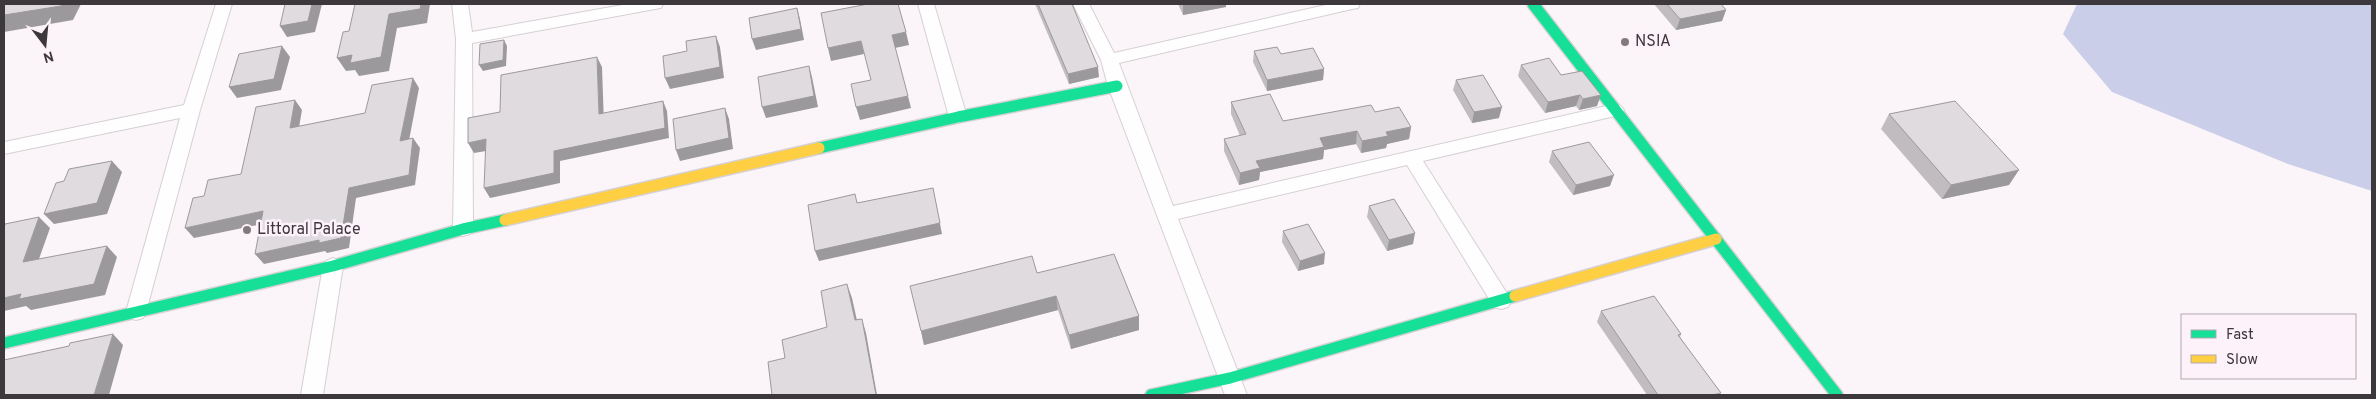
<svg xmlns="http://www.w3.org/2000/svg" width="2376" height="399" font-family="Overpass,sans-serif">
	<style>
		.water { fill: #cbcee8 }
		.lines { fill: none; stroke-linecap: round; stroke-linejoin: round }
		.street-casing { stroke: #d5d0d3; stroke-width: 2 }
		.fast-casing { stroke: #d5d0d3; stroke-width: 14 }
		.slow-casing { stroke: #d5d0d3; stroke-width: 14 }
		.street { fill: #fefefe; fill-rule: evenodd }
		.fast { stroke: #16e098; stroke-width: 11 }
		.slow { stroke: #ffcf43; stroke-width: 11 }
		.wall { fill: #c0bcc0 }
		.shaded-wall { fill: #9c999c }
		.building { fill: #dfdbdf; stroke: #9c999c }
		.poi-dot { fill: #807a7e; stroke: #fef2fa; stroke-width: 2 }
		.labels { text-anchor: middle; dominant-baseline: central; stroke-width: 5; stroke-linejoin: round; paint-order: stroke }
		.poi-label { font-size: 16px; fill: #3d383b; stroke: #fef2fa; text-anchor: start }
	</style>
	<rect width="100%" height="100%" fill="#fbf5f9"/>
	<path class="water" d="M2077,4H2372V191L2288,164L2112,92L2063,34Z"/>
	<g class="lines">
		<defs>
			<g id="street">
				<path d="M216,4H232L200,110L146,312L143,318L136,320L129,318L126,312L180,118L4,154V142L184,105Z"/>
				<path d="M452,4H468L472,32L628,4H663L661,8L655,9L472,43L473,229L470,234L463,236L456,234L453,229L456,39Z"/>
				<path d="M918,4H934L967,117L964,121L958,123L952,121L949,117Z"/>
				<path d="M1073,4H1089L1114,53L1330,4H1360L1358,8L1352,9L1119,63L1173,206L1615,104L1621,106L1624,110L1621,114L1615,116L1423,161L1508,295L1511,301L1508,307L1501,309L1494,307L1407,165L1178,219L1247,395H1225L1108,86L1101,60Z"/>
				<path d="M333,258L340,261L343,266L323,395H301L323,266L326,261Z"/>
			</g>
			<g id="fast">
				<path d="M1533,4L1837,395"/>
				<path d="M819,148L958,117L1117,86"/>
				<path d="M4,343L333,266L463,229L505,220"/>
				<path d="M1151,395L1230,378L1515,296"/>
			</g>
			<g id="slow">
				<path d="M505,220L819,148"/>
				<path d="M1515,296L1716,239"/>
			</g>
		</defs>
		<use href="#street" class="street-casing"/>
		<use href="#fast" class="fast-casing"/>
		<use href="#slow" class="slow-casing"/>
		<use href="#street" class="street"/>
		<use href="#fast" class="fast"/>
		<use href="#slow" class="slow"/>
	</g>
	<g class="wall">
		<path d="M1035,4H1072L1099,77L1069,84Z"/>
		<path d="M1178,4H1226V7L1183,15Z"/>
		<path d="M1654,4H1721L1726,10L1722,21L1676,30Z"/>
		<path d="M1254,51L1281,54L1324,69L1323,80L1267,91L1253,62Z"/>
		<path d="M1521,65L1561,75L1597,106L1579,110L1576,106L1545,113L1518,76Z"/>
		<path d="M1456,80L1499,118L1472,123L1453,90Z"/>
		<path d="M1231,102L1283,121L1375,112L1411,127L1409,139L1387,144L1386,148L1361,153L1356,144L1324,150L1323,159L1260,172L1259,180L1239,185L1224,151V139L1240,136L1231,114Z"/>
		<path d="M1889,114L2009,185L1942,199L1881,129Z"/>
		<path d="M1552,151L1610,186L1573,195L1549,162Z"/>
		<path d="M1369,206L1413,244L1387,251L1367,217Z"/>
		<path d="M1283,231L1324,264L1298,271L1282,242Z"/>
		<path d="M1037,273L1139,316V330L1071,349L1058,310L924,345L921,331Z"/>
		<path d="M1601,311L1681,334L1680,337L1719,395H1647L1597,322Z"/>
	</g>
	<g class="shaded-wall">
		<path d="M62,4H81L73,20L4,32V15Z"/>
		<path d="M312,4H322L315,32L287,37L280,26Z"/>
		<path d="M421,4H430L427,23L397,28L389,71L359,76L355,70L346,71L337,58L389,14Z"/>
		<path d="M1183,4H1226V7L1183,15Z"/>
		<path d="M797,8L800,19L804,40L756,50L752,39Z"/>
		<path d="M1726,10L1722,21L1676,30L1680,19Z"/>
		<path d="M906,32L909,45L895,48L892,35Z"/>
		<path d="M716,36L720,47L724,78L670,89L665,78Z"/>
		<path d="M504,40L507,46L506,66L483,71L479,65Z"/>
		<path d="M861,41L864,54L831,61L828,48Z"/>
		<path d="M282,46L290,57L281,90L237,98L229,87Z"/>
		<path d="M597,57L602,67L604,125L599,114Z"/>
		<path d="M809,66L812,77L818,107L766,118L762,107Z"/>
		<path d="M1098,67L1099,77L1069,84L1068,74Z"/>
		<path d="M1324,69L1323,80L1267,91V80Z"/>
		<path d="M413,78L419,88L407,151L400,141Z"/>
		<path d="M1580,95L1576,106L1545,113L1548,102Z"/>
		<path d="M1601,95L1597,106L1579,110L1583,99Z"/>
		<path d="M908,96L911,108L860,120L856,107Z"/>
		<path d="M295,100L302,110L297,139L290,128Z"/>
		<path d="M663,101L667,111L669,138L560,161V183L490,198L484,188L554,151Z"/>
		<path d="M1502,107L1499,118L1472,123L1474,112Z"/>
		<path d="M725,108L729,119L733,149L680,161L676,150Z"/>
		<path d="M1411,127L1409,139L1387,144L1386,148L1361,153L1362,141L1386,132Z"/>
		<path d="M1357,131L1356,144L1324,150L1323,159L1260,172L1259,180L1239,185L1240,173L1256,161L1320,138Z"/>
		<path d="M413,138L420,148L415,185L356,198L349,248L327,253L325,251L264,264L255,254L319,240L349,188Z"/>
		<path d="M486,139L492,150L474,153L468,143Z"/>
		<path d="M112,161L122,172L107,214L54,224L44,214Z"/>
		<path d="M2019,170L2009,185L1942,199L1951,185Z"/>
		<path d="M1614,175L1610,186L1573,195L1576,185Z"/>
		<path d="M933,188L942,234L819,261L815,251Z"/>
		<path d="M263,211L272,222L194,238L185,228Z"/>
		<path d="M39,217L50,228L34,273L23,262Z"/>
		<path d="M1415,233L1413,244L1387,251L1389,240Z"/>
		<path d="M107,246L117,257L105,295L31,310L26,306L4,311V298Z"/>
		<path d="M1325,253L1324,264L1298,271L1300,261Z"/>
		<path d="M847,284L852,298L860,334L855,320Z"/>
		<path d="M1056,296L1058,310L924,345L921,331Z"/>
		<path d="M1139,316V330L1071,349L1069,335Z"/>
		<path d="M862,319L866,333L877,395H876Z"/>
		<path d="M113,334L123,345L109,395H94Z"/>
	</g>
	<g class="building">
		<path d="M4,4H62L61,6L4,15Z"/>
		<path d="M285,4H312L308,21L280,26Z"/>
		<path d="M355,4H421L420,9L389,14L381,57L350,63L352,55L337,58L343,32L349,31Z"/>
		<path d="M868,4H898L906,32L892,35L908,96L856,107L851,84L871,80L861,41L828,48L821,13Z"/>
		<path d="M1038,4H1072L1098,67L1068,74Z"/>
		<path d="M1667,4H1721L1726,10L1680,19Z"/>
		<path d="M797,8L801,29L752,39L749,18Z"/>
		<path d="M716,36L720,67L665,78L663,56L687,51L686,41Z"/>
		<path d="M504,40L503,60L479,65L480,44Z"/>
		<path d="M282,46L274,79L229,87L239,54Z"/>
		<path d="M1277,47L1281,54L1313,48L1324,69L1267,80L1254,51Z"/>
		<path d="M597,57L599,114L663,101L665,128L554,151V173L484,188L486,139L468,143V118L500,112L501,75Z"/>
		<path d="M1549,58L1561,75L1582,71L1601,95L1583,99L1580,95L1548,102L1521,65Z"/>
		<path d="M809,66L814,96L762,107L758,77Z"/>
		<path d="M1483,75L1502,107L1474,112L1456,80Z"/>
		<path d="M413,78L400,141L413,138L409,175L349,188L341,238L319,243V240L255,254L263,211L185,228L193,198L204,196L208,180L241,174L256,107L295,100L290,128L365,113L372,85Z"/>
		<path d="M1270,94L1283,121L1371,105L1375,112L1399,107L1411,127L1386,132L1388,136L1362,141L1357,131L1320,138L1324,147L1256,161L1260,168L1240,173L1224,139L1246,134L1231,102Z"/>
		<path d="M1955,101L2019,170L1951,185L1889,114Z"/>
		<path d="M725,108L729,138L676,150L673,119Z"/>
		<path d="M1589,142L1614,175L1576,185L1552,151Z"/>
		<path d="M112,161L97,203L44,214L56,183L64,181L69,169Z"/>
		<path d="M933,188L940,223L815,251L808,205L855,194L857,203Z"/>
		<path d="M1394,199L1415,233L1389,240L1369,206Z"/>
		<path d="M39,217L23,262L107,246L94,284L19,299L21,294L4,298V228L5,224Z"/>
		<path d="M1308,224L1325,253L1300,261L1283,231Z"/>
		<path d="M1114,254L1139,316L1069,335L1056,296L921,331L910,286L1032,256L1037,273Z"/>
		<path d="M847,284L855,320L862,319L876,395H772L768,362L785,358L782,340L827,327L821,291Z"/>
		<path d="M1654,296L1681,334L1678,335L1721,393L1712,395H1658L1601,311Z"/>
		<path d="M113,334L94,395H4V360L69,346L70,343Z"/>
	</g>
	<g class="poi-dot">
		<circle cx="1625" cy="42" r="5"/>
		<circle cx="247" cy="230" r="5"/>
	</g>
	<g class="labels">
		<g class="poi-label">
			<text x="1635" y="42">NSIA</text>
			<text x="257" y="230">Littoral Palace</text>
		</g>
	</g>
	<rect width="2376" height="399" fill="none" stroke="#3d383b" stroke-width="10"/>
	<rect x="2181" y="314" width="175" height="65" fill="#fef2fa" stroke="#b1a8ae"/>
	<rect x="2191" y="330" width="25" height="8" fill="#16e098" stroke="#b1a8ae"/>
	<text x="2226" y="339" font-size="15" fill="#3d383b">Fast</text>
	<rect x="2191" y="355" width="25" height="8" fill="#ffcf43" stroke="#b1a8ae"/>
	<text x="2226" y="364" font-size="15" fill="#3d383b">Slow</text>
	<g transform="translate(45 45) rotate(164)" stroke="#fef2fa" stroke-width="4" paint-order="stroke">
	<path d="M0-4L9 19L0 12L-9 19Z" fill="#3d383b"/>
	<text y="-8" font-size="14" font-weight="bold" text-anchor="middle" fill="#3d383b">N</text>
	</g>
</svg>
